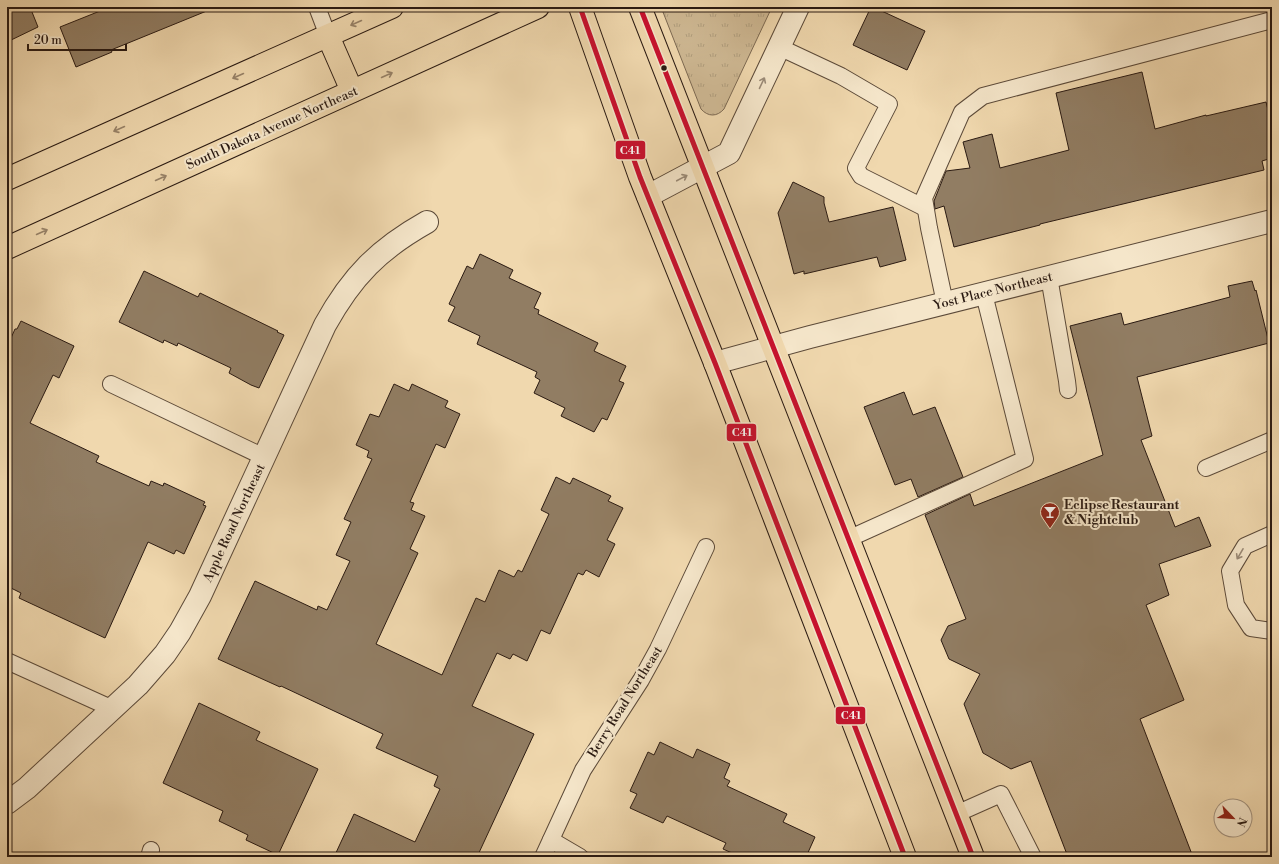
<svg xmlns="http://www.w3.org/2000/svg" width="1279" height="864" font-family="'Libre Bodoni',serif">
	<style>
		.grass { fill: url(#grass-tufts); stroke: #7c6952 }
		.building { fill: #917d63; stroke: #2a1a12 }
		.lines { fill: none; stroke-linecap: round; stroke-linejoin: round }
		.lane-casing { stroke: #5c4a39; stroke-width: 18 }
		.street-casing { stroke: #5c4a39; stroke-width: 24 }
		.primary-casing { stroke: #2a1a12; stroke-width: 24 }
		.lane { stroke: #f5e6ca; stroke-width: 16 }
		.street { stroke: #f5e6ca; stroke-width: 22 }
		.primary { stroke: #f0d8ae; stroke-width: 22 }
		.bus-1-casing { stroke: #f5e6ca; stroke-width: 8 }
		.bus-1 { stroke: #c8102e; stroke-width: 5 }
		.oneway { stroke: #978268 }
		.oneway2 { stroke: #9a8a77 }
		.bus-dot { fill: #2a1a12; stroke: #f5e6ca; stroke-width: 1.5 }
		.labels { text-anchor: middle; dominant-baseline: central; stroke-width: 4; stroke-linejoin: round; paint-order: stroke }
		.street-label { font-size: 13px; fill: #2a1a12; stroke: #f5e6ca }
		.poi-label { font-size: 13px; font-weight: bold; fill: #2a1a12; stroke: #f5e6ca; text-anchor: start }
		.line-badge { stroke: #f5e6ca; stroke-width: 1.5 }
		.badge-label { font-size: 11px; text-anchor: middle; font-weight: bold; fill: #fff }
	</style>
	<defs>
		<pattern id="grass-tufts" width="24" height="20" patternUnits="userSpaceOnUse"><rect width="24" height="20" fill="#ceb893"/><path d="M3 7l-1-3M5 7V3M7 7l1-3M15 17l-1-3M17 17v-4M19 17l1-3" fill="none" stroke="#b19e7e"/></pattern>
	</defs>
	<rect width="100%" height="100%" fill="#f0d8ae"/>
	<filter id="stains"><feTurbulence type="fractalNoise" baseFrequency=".005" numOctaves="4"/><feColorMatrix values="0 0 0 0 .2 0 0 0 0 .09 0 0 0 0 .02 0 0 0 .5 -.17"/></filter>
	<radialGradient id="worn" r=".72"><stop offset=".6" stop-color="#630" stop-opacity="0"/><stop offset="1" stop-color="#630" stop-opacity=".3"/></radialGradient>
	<path class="grass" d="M661,7H772L724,109C717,117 708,117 701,109Z"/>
	<g class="building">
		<path d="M7,7H30L38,27L7,42Z"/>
		<path d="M110,7H214V8L111,50L112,52L76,67L60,27Z"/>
		<path d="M871,7H873L925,31L907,70L853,45Z"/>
		<path d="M1142,72L1155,129L1206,115V116L1266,102L1272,126V158L1262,161L1264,170L1040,224V225L954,247L944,206L935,209L934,201L946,171L970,168L963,142L992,134L1000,168L1069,150L1056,93Z"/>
		<path d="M793,182L824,197V203L829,222L893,207L906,260L880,267L877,257L804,274V271L794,274L778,213Z"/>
		<path d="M480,254L513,270L509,278L541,293L534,308L539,310L538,314L598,343L594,351L626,366L619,381L624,383L607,420L602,418L594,432L561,416L565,408L534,393L540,380L535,377L537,372L477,344L480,336L448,321L455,307L449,304L467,266L473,269Z"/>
		<path d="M144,271L198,297L200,293L278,331L277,332L284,335L259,388L251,385L229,373L231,368L178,343L177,346L164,340L163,343L119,322Z"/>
		<path d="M1252,281L1255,291L1256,290L1269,343L1137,377L1152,436L1141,440L1175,527L1199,517L1211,546L1159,564L1169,595L1146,605L1184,700L1140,719L1193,857H1068L1031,761L1011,769L983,753L964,704L980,674L949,659L941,640L948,626L966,619L925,515L970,494L974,506L1103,455L1070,326L1121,313L1124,325L1230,297L1228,286Z"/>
		<path d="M21,321L74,346L59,378L53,375L30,423L99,456L96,462L149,486L151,481L163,486L164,483L205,502L203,505L206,506L184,554L176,550L174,554L148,542L105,638L19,598L21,593L7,586V347L15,329H17Z"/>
		<path d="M394,384L409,391L412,384L448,401L445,407L460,414L445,448L436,444L410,502L414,503L411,510L425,516L410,549L418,553L376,644L442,675L476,598L485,602L499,570L514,577L518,570L522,572L549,514L541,510L556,477L570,484L573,478L611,496L608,501L623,508L607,540L615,544L599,577L586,570L583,575L578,573L550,634L541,630L527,661L513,654L510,659L497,653L472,706L534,734L477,857H334L354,814L415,842L440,789L434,786L438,776L376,748L383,734L281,686L280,687L218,659L255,581L317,610L318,606L327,610L350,561L336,555L351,522L344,519L372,459L367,457L369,451L356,445L370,414L379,417Z"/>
		<path d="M904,392L913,415L935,407L963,477L918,497L911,479L895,485L864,407Z"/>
		<path d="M199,703L260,732L256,740L318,769L278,855L246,840L248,835L219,821L223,811L163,783Z"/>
		<path d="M660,742L693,758L697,749L730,764L724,778L730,781L727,786L787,814L783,822L815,837L806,857H741L723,849L726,843L667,816L663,823L630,808L637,794L630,791L648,752L654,755Z"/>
	</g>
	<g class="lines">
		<defs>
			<g id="lane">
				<path d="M317,7L328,36"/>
				<path d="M779,47L841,76L889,104L856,168L861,176L925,208"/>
				<path d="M1049,277L1067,381L1068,390"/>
				<path d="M945,303L929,228L924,198L962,112L983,96L1272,20"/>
				<path d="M111,384L264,457"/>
				<path d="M1206,468L1272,440"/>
				<path d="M1272,534L1245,546L1230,571L1236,605L1251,628L1272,631"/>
				<path d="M848,539L1025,459L984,294"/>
				<path d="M7,661L113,709"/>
				<path d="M956,814L1001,794L1033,857"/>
				<path d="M551,840L580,857"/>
				<path d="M149,857L151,850"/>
				<path d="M543,857L583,770L641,680L658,649L706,547"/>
			</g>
			<g id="street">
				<path d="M648,196L729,153L798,7"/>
				<path d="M715,363L810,337L1272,221"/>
				<path d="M7,803L27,788L138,685L165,654L180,632L200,596L325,325C352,276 379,249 427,222"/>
			</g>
			<g id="primary">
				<path d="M580,7L640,177L715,363L905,857"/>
				<path d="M640,7L973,857"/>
				<path d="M328,36L352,91"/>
				<path d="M7,179L392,7"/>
				<path d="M7,248L538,7"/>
			</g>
		</defs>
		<use href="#lane" class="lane-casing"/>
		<use href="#street" class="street-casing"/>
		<use href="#primary" class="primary-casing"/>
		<use href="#lane" class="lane"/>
		<use href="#street" class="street"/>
		<use href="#primary" class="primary"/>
		<defs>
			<g id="bus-1">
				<path d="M580,7L640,177L715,363L905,857"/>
				<path d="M640,7L973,857"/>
			</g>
		</defs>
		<use href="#bus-1" class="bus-1-casing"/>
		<use href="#bus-1" class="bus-1"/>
	</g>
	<defs><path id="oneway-shaft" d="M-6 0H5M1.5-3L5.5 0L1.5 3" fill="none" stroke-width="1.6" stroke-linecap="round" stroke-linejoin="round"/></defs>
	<g class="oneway">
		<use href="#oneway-shaft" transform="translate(356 23) rotate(156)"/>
		<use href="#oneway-shaft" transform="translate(387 75) rotate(-24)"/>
		<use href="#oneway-shaft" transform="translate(238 76) rotate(156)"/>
		<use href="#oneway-shaft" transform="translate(119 129) rotate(156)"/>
		<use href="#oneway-shaft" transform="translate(161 178) rotate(-24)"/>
		<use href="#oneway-shaft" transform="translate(42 232) rotate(-24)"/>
	</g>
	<g class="oneway2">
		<use href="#oneway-shaft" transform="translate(762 83) rotate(-65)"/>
		<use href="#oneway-shaft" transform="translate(682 178) rotate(-28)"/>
		<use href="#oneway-shaft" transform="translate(1240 554) rotate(120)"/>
	</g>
	<defs>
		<symbol id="bar-pin" viewBox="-11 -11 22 30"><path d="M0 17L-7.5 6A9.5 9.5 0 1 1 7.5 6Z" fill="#8f2418" stroke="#f5e6ca"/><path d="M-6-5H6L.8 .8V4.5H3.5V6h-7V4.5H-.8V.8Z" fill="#fff"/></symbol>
	</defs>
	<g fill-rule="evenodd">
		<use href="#bar-pin" x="1039" y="501" width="22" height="30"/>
	</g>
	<circle class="bus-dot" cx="664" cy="68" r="3.5"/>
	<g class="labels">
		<g class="street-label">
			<text transform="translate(272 128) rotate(-24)">South Dakota Avenue Northeast</text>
			<text transform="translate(993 291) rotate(-14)">Yost Place Northeast</text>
			<text transform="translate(234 523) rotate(-65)">Apple Road Northeast</text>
			<text transform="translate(625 702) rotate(-58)">Berry Road Northeast</text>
		</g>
		<g class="poi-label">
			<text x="1064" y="505">Eclipse Restaurant<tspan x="1064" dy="15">&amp; Nightclub</tspan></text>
		</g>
	</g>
	<g class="line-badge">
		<rect x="615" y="140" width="31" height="20" rx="4" fill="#c8102e"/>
		<rect x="726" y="423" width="31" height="19" rx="4" fill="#c8102e"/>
		<rect x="835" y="706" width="31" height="19" rx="4" fill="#c8102e"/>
	</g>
	<g class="badge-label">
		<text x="630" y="154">C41</text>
		<text x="742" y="436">C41</text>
		<text x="851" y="719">C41</text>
	</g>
	<rect width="1279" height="864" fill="none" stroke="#f0d8ae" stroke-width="24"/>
	<rect x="8" y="8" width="1263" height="848" fill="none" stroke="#2a1a12" stroke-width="2"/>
	<rect x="12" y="12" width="1255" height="840" fill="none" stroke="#2a1a12"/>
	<g transform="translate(1233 818) rotate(115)"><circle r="19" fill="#f5e6ca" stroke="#a49480"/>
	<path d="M0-3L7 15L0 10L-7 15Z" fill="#8f2418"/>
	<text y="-6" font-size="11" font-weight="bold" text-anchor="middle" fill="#2a1a12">N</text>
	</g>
	<path d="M28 44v6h98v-6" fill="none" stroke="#2a1a12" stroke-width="2"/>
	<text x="34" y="44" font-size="12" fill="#2a1a12" stroke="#f5e6ca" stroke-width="3" paint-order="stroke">20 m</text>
	<rect width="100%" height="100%" filter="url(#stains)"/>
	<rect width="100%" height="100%" fill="url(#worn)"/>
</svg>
